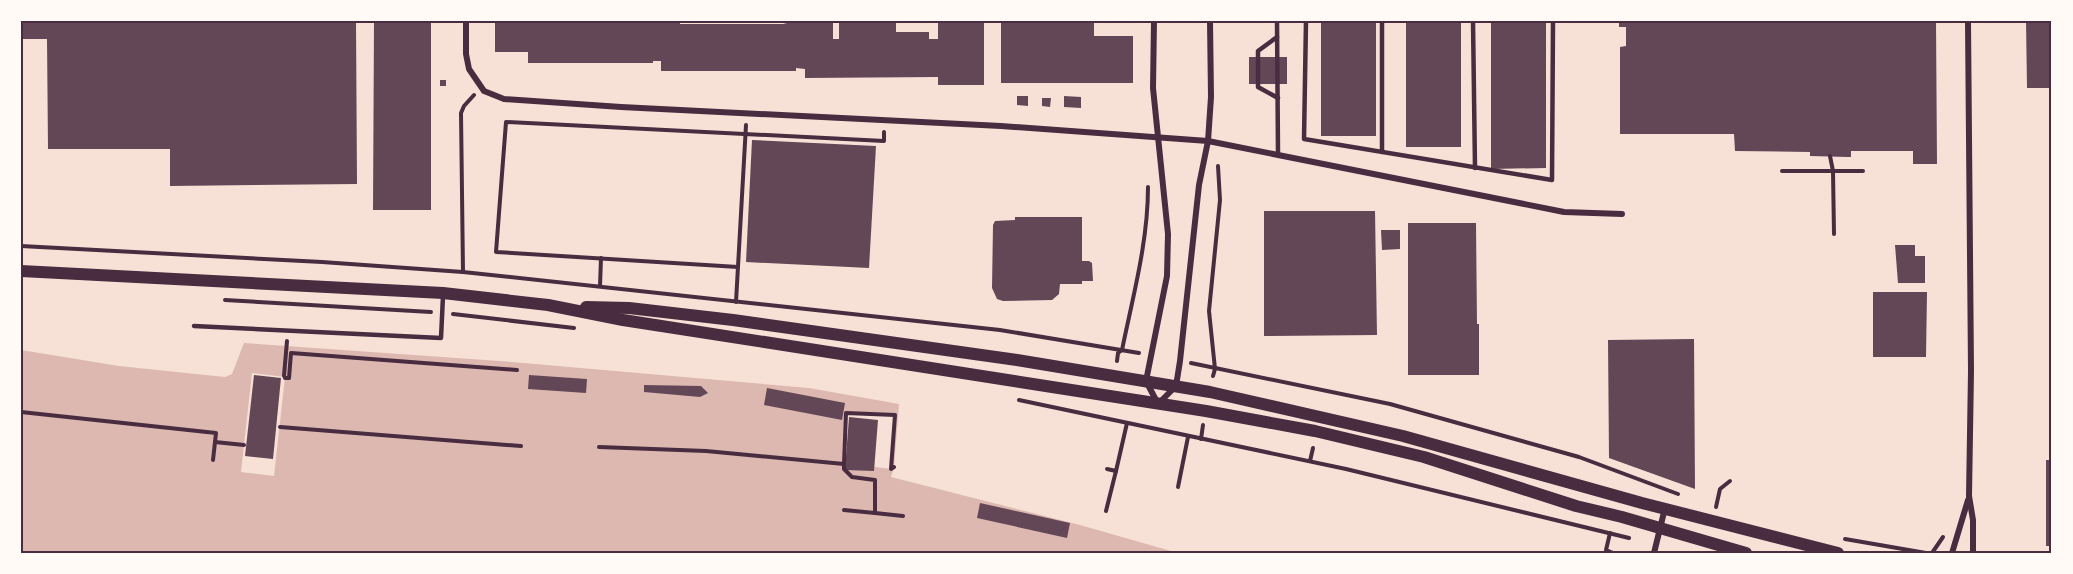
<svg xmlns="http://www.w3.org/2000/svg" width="2073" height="574" font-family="'IBM Plex Sans',sans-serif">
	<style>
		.water { fill: #dcb8b0 }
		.pier { fill: #f7e1d7 }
		.building { fill: #644757 }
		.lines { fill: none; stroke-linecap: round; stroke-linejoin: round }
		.path { stroke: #4a2c40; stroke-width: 4 }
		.service { stroke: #4a2c40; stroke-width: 4.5 }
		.minor { stroke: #4a2c40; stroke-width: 6 }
		.secondary { stroke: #4a2c40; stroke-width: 12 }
		.neatline { fill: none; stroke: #4a2c40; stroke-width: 2 }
	</style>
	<rect width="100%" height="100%" fill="#f7e1d7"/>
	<path class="water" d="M244,343L512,362L809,388L899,404L894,467L891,477L1080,525L1178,553H21V350L119,366L225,377L232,374Z"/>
	<g class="pier">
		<path d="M252,373L285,377L274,476L241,472Z"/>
		<path d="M846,413L895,415L891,469L845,463Z"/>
	</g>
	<g class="building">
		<path d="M21,21H356L357,184L170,186V149H48L47,39H21Z"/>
		<path d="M374,21H431V210H373Z"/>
		<path d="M495,21H680V24H783L787,23V21H833V39H839V21H896V32H929V39H938V21H984V85H938V77L805,78V69L796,68V71H661V61H653V63H528V52H495Z"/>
		<path d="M1001,21H1094V36H1133V83H1001Z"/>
		<rect x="1321" y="21" width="55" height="115"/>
		<rect x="1406" y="21" width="55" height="126"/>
		<path d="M1491,21H1546V168L1491,169Z"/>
		<path d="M1619,21H1936L1937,164H1913V151H1851V157H1848L1810,156V152L1735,151L1734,134H1620V47L1626,46V27H1619Z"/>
		<path d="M2026,21H2052V88H2027Z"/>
		<rect x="1249" y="57" width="38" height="27"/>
		<rect x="440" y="80" width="6" height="6"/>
		<path d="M1017,96H1028V106L1017,105Z"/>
		<path d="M1064,96L1081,97V108L1064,107Z"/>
		<path d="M1042,98H1051L1050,107L1042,106Z"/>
		<path d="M752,140L876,146L869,268L746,262Z"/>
		<path d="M1264,211H1375L1377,335L1264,336Z"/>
		<path d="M1015,217H1082V261H1089L1092,263L1093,281H1082V284H1060L1059,294L1052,300L1003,301L997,299L992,288L993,225L995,221L1015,220Z"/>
		<path d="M1408,223H1476L1477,324H1479V375H1408Z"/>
		<path d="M1381,230H1400V249L1382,250Z"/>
		<path d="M1895,245H1915V256H1925V283H1898Z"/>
		<path d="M1873,292H1927L1926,357H1873Z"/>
		<path d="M1694,339L1695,489L1609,458L1608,340Z"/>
		<path d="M254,375L281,378L273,459L245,456Z"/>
		<path d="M529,375L587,379L586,393L528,389Z"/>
		<path d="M644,385L701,386L708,393L700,397L644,392Z"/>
		<path d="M767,388L845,403L842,420L764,405Z"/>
		<path d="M849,417L878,420L874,471L845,470Z"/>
		<rect x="2046" y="460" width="6" height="86"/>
		<path d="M980,503L1070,523L1067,538L977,518Z"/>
	</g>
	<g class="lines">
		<g class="path">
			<path d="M1830,156L1833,171L1834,234"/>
			<path d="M1782,171H1863"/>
			<path d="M21,246L322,262L463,272L1000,330L1139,353"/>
			<path d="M738,267L496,252L506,122L884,141V132"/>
			<path d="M463,272L461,113L464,106L474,95"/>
			<path d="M600,286L601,258"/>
			<path d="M225,300L431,312"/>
			<path d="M736,302L746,125"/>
			<path d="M453,314L574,328"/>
			<path d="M1117,361L1118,353L1122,350C1133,296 1148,242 1148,187"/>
			<path d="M1191,363L1390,404L1579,457L1678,494"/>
			<path d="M284,376L287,341"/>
			<path d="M1213,376L1215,369L1209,311L1220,200L1218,166"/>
			<path d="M285,378H289L291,353L517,370"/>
			<path d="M1019,400L1346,469L1629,538"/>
			<path d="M21,412L216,433L215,442L244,445"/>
			<path d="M280,427L521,446"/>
			<path d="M1201,439L1203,425"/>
			<path d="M599,447L706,451L844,464L846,413L895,415L891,469L894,467"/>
			<path d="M213,460L215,442"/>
			<path d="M1310,461L1313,448"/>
			<path d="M844,464V469L852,477L875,480V513L903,516"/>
			<path d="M1107,469L1116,471L1127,423"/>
			<path d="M1178,487L1188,437"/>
			<path d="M1716,507L1720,489L1730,481"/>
			<path d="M844,510L875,513"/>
			<path d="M1106,511L1116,471"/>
			<path d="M1610,533L1606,550L1613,553"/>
			<path d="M1845,539L1926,553"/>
			<path d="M1932,553L1943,537"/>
		</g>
		<g class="service">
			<path d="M1277,21L1278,154"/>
			<path d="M1306,21L1304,139L1552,180L1553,21"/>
			<path d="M1382,21V152"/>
			<path d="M1473,21L1475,168"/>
			<path d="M1277,37L1258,51V87L1278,98"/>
			<path d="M194,326L441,338L443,296"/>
		</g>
		<g class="minor">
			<path d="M466,21V54L469,69L484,91L504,99L621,107L1001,126L1208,141L1564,212L1622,214"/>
			<path d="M1154,21L1153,88L1168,234L1167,276L1146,381L1158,404L1176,386L1180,361L1199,185L1208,141L1211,97L1210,21"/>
			<path d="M1968,21L1971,371L1969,496L1973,520V553"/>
			<path d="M1654,553L1665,508"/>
			<path d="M1952,553L1968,500"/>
		</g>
		<g class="secondary">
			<path d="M21,271L443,293L548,305L623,320L1206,411L1315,431L1424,457L1576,506L1622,517L1746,553"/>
			<path d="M586,307L629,308L733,320L1017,360L1210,392L1403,436L1642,503L1838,553"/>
		</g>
	</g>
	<rect width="2073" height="574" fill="none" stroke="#fffaf5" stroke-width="45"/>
	<rect x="22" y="22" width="2028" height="530" class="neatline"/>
</svg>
